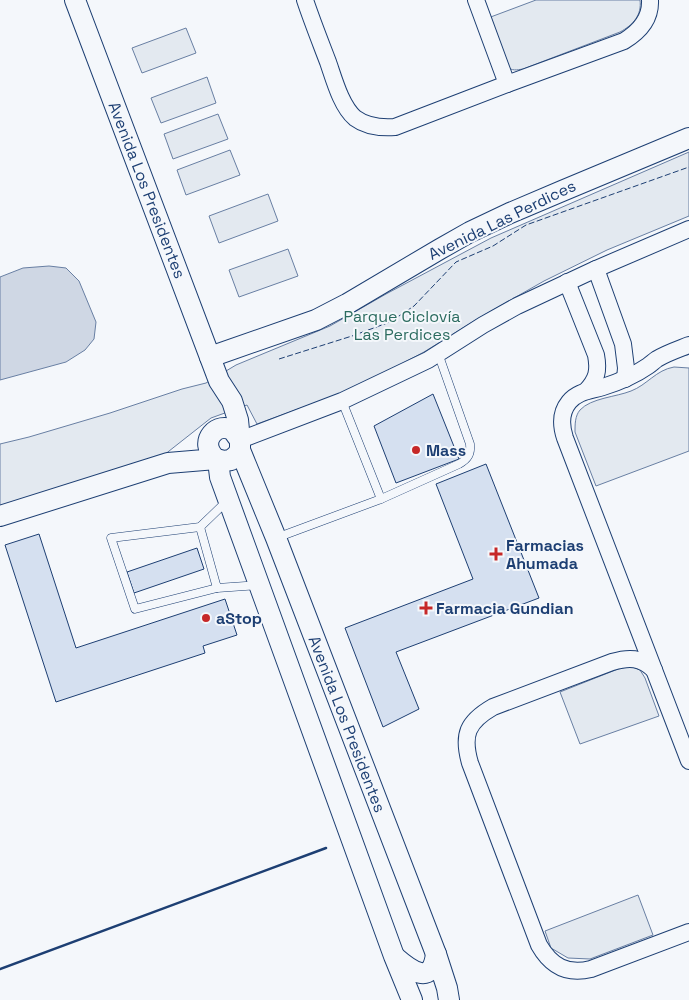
<svg xmlns="http://www.w3.org/2000/svg" width="689" height="1000" font-family="'Space Grotesk',sans-serif">
	<style>
		.green { fill: #e3e9f0; stroke: #687fa3 }
		.water { fill: #cfd7e4; stroke: #687fa3 }
		.building { fill: #d5e0f0; stroke: #1d3f73 }
		.lines { fill: none; stroke-linecap: round; stroke-linejoin: round }
		.service-casing { stroke: #1d3f73; stroke-width: 9 }
		.minor-casing { stroke: #1d3f73; stroke-width: 18 }
		.tertiary-casing { stroke: #1d3f73; stroke-width: 22 }
		.service { stroke: #f4f7fb; stroke-width: 8 }
		.minor { stroke: #f4f7fb; stroke-width: 16 }
		.tertiary { stroke: #f4f7fb; stroke-width: 20 }
		.fence { stroke: #1d3f73; stroke-width: 1; stroke-dasharray: 6 2.5; stroke-linecap: butt }
		.wall { stroke: #1d3f73; stroke-width: 2.5 }
		.poi-dot { fill: #c62828; stroke: #f4f7fb; stroke-width: 2 }
		.labels { text-anchor: middle; dominant-baseline: central; stroke-width: 4; stroke-linejoin: round; paint-order: stroke }
		.street-label { font-size: 16px; fill: #1d3f73; stroke: #f4f7fb }
		.park-label { font-size: 16px; fill: #2c6c60; stroke: #f4f7fb }
		.poi-label { font-size: 16px; font-weight: bold; fill: #1d3f73; stroke: #f4f7fb; text-anchor: start }
	</style>
	<rect width="100%" height="100%" fill="#f4f7fb"/>
	<g class="green">
		<path d="M536,0H640C642,15 633,25 620,32L523,69C517,70 512,71 507,67L488,18Z"/>
		<path d="M186,28L196,53L142,73L132,48Z"/>
		<path d="M207,77L216,103L161,123L151,98Z"/>
		<path d="M218,114L228,139L173,159L164,134Z"/>
		<path d="M230,150L240,175L186,195L177,170Z"/>
		<path d="M689,152V216L607,250L544,281L479,318L424,352L356,388L257,424L247,405L211,418L164,455L0,506V444L29,437L110,413L182,389L206,383L236,365L330,326L386,294L491,238Z"/>
		<path d="M268,194L278,221L219,243L209,216Z"/>
		<path d="M288,249L298,276L239,297L229,270Z"/>
		<path d="M674,367L689,368V451L596,486L575,432C575,424 575,416 580,410C591,398 616,397 631,391C647,385 656,370 674,367Z"/>
		<path d="M631,666L640,670L645,678L659,716L580,744L560,692L618,669Z"/>
		<path d="M638,895L653,935L590,959L568,958L551,948L545,931Z"/>
	</g>
	<path class="water" d="M49,266L66,268L79,281L96,322L94,339L85,350L66,362L0,380V277L23,268Z"/>
	<g class="building">
		<path d="M433,394L459,459L396,483L374,426Z"/>
		<path d="M486,464L539,598L396,652L419,709L383,727L345,628L473,579L436,484Z"/>
		<path d="M39,534L76,648L225,599L237,635L203,646L205,653L56,702L5,545Z"/>
		<path d="M197,548L204,569L134,593L127,572Z"/>
	</g>
	<g class="lines">
		<defs>
			<g id="service">
				<path d="M381,499L459,464C468,459 471,454 470,444L438,353"/>
				<path d="M200,527L217,588L258,585"/>
				<path d="M276,538L381,499L342,401"/>
				<path d="M217,588L135,609L111,538L200,527L227,501"/>
			</g>
			<g id="minor">
				<path d="M305,0C312,21 320,41 328,62C334,79 341,106 355,118C367,127 381,128 395,127L507,84L624,41C639,32 651,19 650,0"/>
				<path d="M476,0L507,84"/>
				<path d="M596,269L623,344L626,368L625,379"/>
				<path d="M567,282L596,355C599,371 597,379 586,391"/>
				<path d="M689,345C679,349 667,353 657,359C654,361 651,364 648,366C635,375 619,382 603,387C591,391 578,391 569,402C560,413 561,426 565,438L689,761"/>
				<path d="M240,440L342,401L428,360L483,325L517,306L596,269L689,229"/>
				<path d="M654,670C641,657 629,657 612,662L493,707C467,722 462,735 470,763L539,945C551,966 567,975 591,969L689,932"/>
			</g>
			<g id="tertiary">
				<path d="M75,0L219,381L232,401L238,420L240,440"/>
				<path d="M210,357L316,320L347,304L440,249L470,232L510,213L562,191L689,138"/>
				<path d="M240,450L276,538L436,954L447,988L449,1000"/>
				<path d="M218,460L220,477L394,956L412,1000"/>
				<path d="M0,516L168,463L216,459L224,461L231,460L237,455L240,450V440C238,438 235,433 233,431C219,420 196,441 216,459"/>
				<path d="M395,957C410,970 432,987 436,954"/>
			</g>
		</defs>
		<use href="#service" class="service-casing"/>
		<use href="#minor" class="minor-casing"/>
		<use href="#tertiary" class="tertiary-casing"/>
		<use href="#service" class="service"/>
		<use href="#minor" class="minor"/>
		<use href="#tertiary" class="tertiary"/>
		<path class="fence" d="M279,359L352,336L390,322L414,306L456,262L493,246L526,225L689,167"/>
		<path class="wall" d="M0,969L326,848"/>
	</g>
	<g class="poi-dot">
		<circle cx="416" cy="450" r="5"/>
		<path d="M493.5 546.5h5v5h5v5h-5v5h-5v-5h-5v-5h5z"/>
		<path d="M423.5 600.5h5v5h5v5h-5v5h-5v-5h-5v-5h5z"/>
		<circle cx="206" cy="618" r="5"/>
	</g>
	<g class="labels">
		<g class="street-label">
			<text transform="translate(147 190) rotate(69)">Avenida Los Presidentes</text>
			<text transform="translate(502 220) rotate(-26)">Avenida Las Perdices</text>
			<text transform="translate(347 724) rotate(69)">Avenida Los Presidentes</text>
		</g>
		<g class="park-label">
			<text x="402" y="316">Parque Ciclovía<tspan x="402" dy="18">Las Perdices</tspan></text>
		</g>
		<g class="poi-label">
			<text x="426" y="450">Mass</text>
			<text x="506" y="545">Farmacias<tspan x="506" dy="18">Ahumada</tspan></text>
			<text x="436" y="608">Farmacia Gundian</text>
			<text x="216" y="618">aStop</text>
		</g>
	</g>
</svg>
